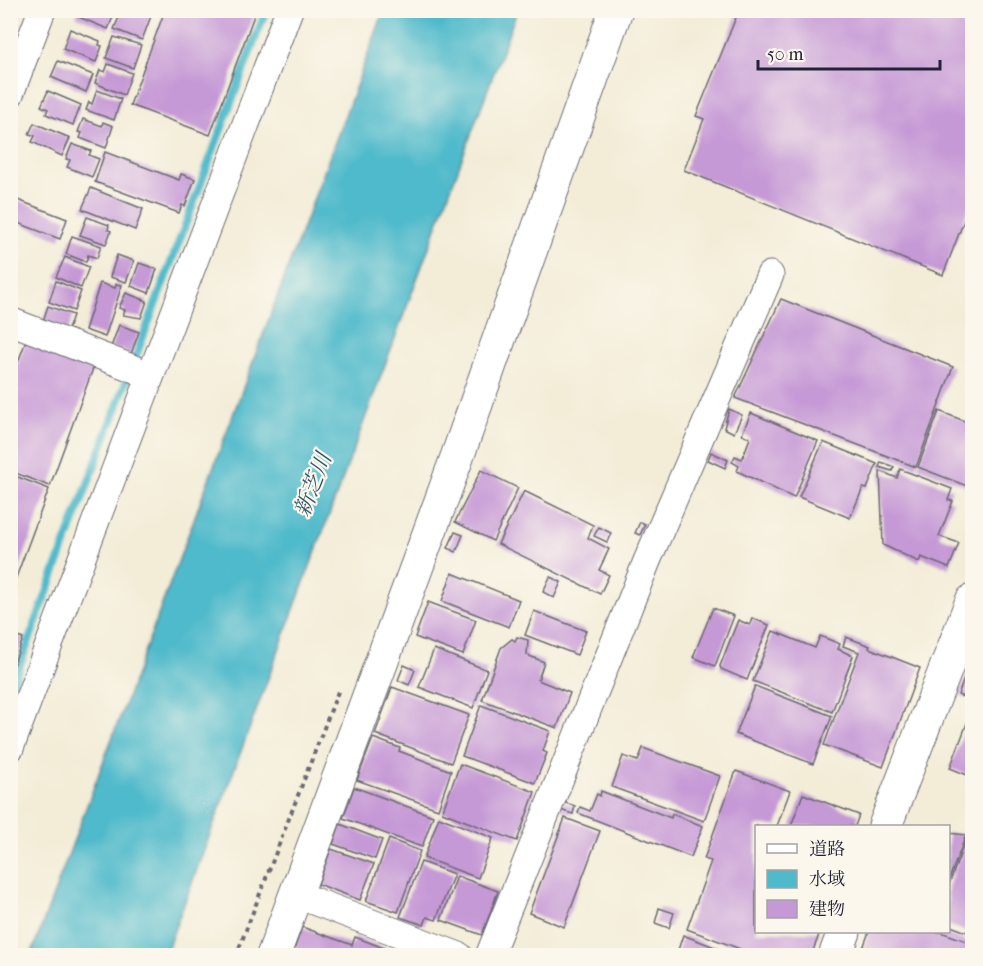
<svg xmlns="http://www.w3.org/2000/svg" width="983" height="966" font-family="'IM FELL French Canon','Noto Serif JP',serif">
	<style>
		.water { fill: #4fbacb; stroke: #386e83; stroke-width: 1.5 }
		.lines { fill: none; stroke-linecap: round; stroke-linejoin: round }
		.stream { stroke: #4fbacb; stroke-width: 8 }
		.building { fill: #c598d6 }
		.minor-casing { stroke: #6b6972; stroke-width: 29 }
		.tertiary-casing { stroke: #6b6972; stroke-width: 35 }
		.path { stroke: #6b6972; stroke-width: 4; stroke-dasharray: 4.5 4.5; stroke-linecap: butt }
		.minor { stroke: #fff; stroke-width: 27 }
		.tertiary { stroke: #fff; stroke-width: 33 }
		.labels { text-anchor: middle; dominant-baseline: central; stroke-width: 4.5; stroke-linejoin: round; paint-order: stroke }
		.water-label { font-size: 22px; font-style: italic; fill: #32576d; stroke: #fbf7ec }
	</style>
	<rect width="100%" height="100%" fill="#fbf7ec"/>
	<filter id="ink" filterUnits="userSpaceOnUse"><feTurbulence type="fractalNoise" baseFrequency=".0167" numOctaves="2"/><feDisplacementMap in="SourceGraphic" scale="12" xChannelSelector="R" yChannelSelector="G"/><feConvolveMatrix kernelMatrix="1 2 1 2 8 2 1 2 1" color-interpolation-filters="sRGB"/></filter>
	<filter id="wash" filterUnits="userSpaceOnUse"><feTurbulence type="fractalNoise" baseFrequency=".008" numOctaves="4" result="noise"/><feDisplacementMap in="SourceGraphic" scale="24" xChannelSelector="R" yChannelSelector="G"/><feGaussianBlur stdDeviation="1.35" result="paint"/><feColorMatrix in="noise" values="0 0 0 0 0 0 0 0 0 0 0 0 0 0 0 0 0 1.4 0 .05"/><feComposite in="paint" operator="in"/></filter>
	<g filter="url(#wash)">
		<rect width="100%" height="100%" fill="#f3edd8"/>
		<path class="water" d="M384,11H517L165,955H31Z"/>
		<g class="lines">
			<path class="stream" d="M10,691L266,10"/>
		</g>
		<g id="blocks">
			<g class="building">
				<path d="M79,10H111L115,12L108,29L76,16Z"/>
				<path d="M122,10L136,15L138,11L151,16L142,40L114,29Z"/>
				<path d="M165,10H256L210,135L130,105Z"/>
				<path d="M739,10H972V200L943,275L684,170L704,119L696,116Z"/>
				<path d="M70,29L100,41L99,45L102,46L96,62L63,49Z"/>
				<path d="M114,37L141,45L133,68L106,58Z"/>
				<path d="M58,61L93,75L86,92L51,77Z"/>
				<path d="M108,64L132,73L124,95L95,83L100,70L105,72Z"/>
				<path d="M97,90L121,99L114,120L86,110L89,102L92,104Z"/>
				<path d="M48,91L81,105L73,125L46,114L48,109L41,106Z"/>
				<path d="M83,119L102,126L103,122L113,126L106,148L80,138L82,133L78,132Z"/>
				<path d="M34,123L70,138L62,156L32,142L35,136L29,134Z"/>
				<path d="M72,144L91,151L89,155L99,159L92,177L67,167L70,160L66,159Z"/>
				<path d="M105,152L179,180L181,174L195,179L185,206L182,205L179,213L95,182Z"/>
				<path d="M91,188L143,209L135,230L82,209Z"/>
				<path d="M10,197L67,219L60,239L10,220Z"/>
				<path d="M87,217L109,225L108,230L111,231L106,244L80,235Z"/>
				<path d="M72,236L101,246L97,258L88,255L86,262L66,254Z"/>
				<path d="M117,255L134,261L126,282L110,277Z"/>
				<path d="M65,257L89,267L81,288L56,277Z"/>
				<path d="M139,263L157,269L149,293L131,286Z"/>
				<path d="M56,281L81,291L74,311L49,302Z"/>
				<path d="M100,283L115,288L116,284L122,285L105,337L85,330Z"/>
				<path d="M126,293L147,301L141,318L123,315L125,310L119,308Z"/>
				<path d="M781,299L953,367L916,467L735,398Z"/>
				<path d="M48,306L73,315L68,330L42,324Z"/>
				<path d="M119,325L139,332L131,354L111,347Z"/>
				<path d="M27,338L95,363L50,486L10,471V384Z"/>
				<path d="M729,409L742,415L734,433L724,428Z"/>
				<path d="M939,411L972,424V488L918,467Z"/>
				<path d="M751,413L818,441L794,498L737,471L739,466L732,462L735,456L742,459L750,438L742,434Z"/>
				<path d="M823,442L877,464L867,489L863,488L850,518L799,497Z"/>
				<path d="M711,452L728,460L725,468L708,460Z"/>
				<path d="M881,462L894,467L892,471L879,467Z"/>
				<path d="M900,469L952,489L948,500L953,501L939,536L959,543L949,568L921,557L919,562L883,545L880,471L897,478Z"/>
				<path d="M481,470L518,488L493,541L455,522Z"/>
				<path d="M10,474L49,489L11,591H10Z"/>
				<path d="M524,491L593,525L588,538L609,549L599,570L609,575L600,594L498,544Z"/>
				<path d="M640,522L645,524L640,535L635,533Z"/>
				<path d="M599,527L611,533L607,542L594,536Z"/>
				<path d="M455,532L463,535L456,552L448,548Z"/>
				<path d="M452,573L519,600L509,627L442,601Z"/>
				<path d="M550,577L561,582L554,598L543,592Z"/>
				<path d="M428,602L476,620L463,655L415,637Z"/>
				<path d="M713,608L734,616L715,666L693,657Z"/>
				<path d="M534,611L586,631L577,655L525,635Z"/>
				<path d="M752,618L769,625L747,680L721,669L720,666L738,620L750,625Z"/>
				<path d="M773,631L815,648L820,636L840,644L838,649L853,656L832,712L753,681Z"/>
				<path d="M11,634L23,639L12,668L10,667Z"/>
				<path d="M517,637L528,640L527,655L544,662L538,680L570,693L557,728L482,700L501,648L512,639L515,641Z"/>
				<path d="M846,637L870,646L869,648L920,668L883,767L824,745L859,652L843,646Z"/>
				<path d="M434,649L487,670L473,708L419,687Z"/>
				<path d="M972,658V700L958,695Z"/>
				<path d="M404,665L415,670L409,685L398,680Z"/>
				<path d="M755,686L832,716L813,764L736,734Z"/>
				<path d="M392,687L469,715L451,763L375,734Z"/>
				<path d="M481,705L550,731L543,751L547,753L535,783L462,756Z"/>
				<path d="M972,710V777L950,768Z"/>
				<path d="M373,738L400,748L399,751L451,771L438,809L357,780Z"/>
				<path d="M643,748L720,776L704,821L612,787L623,756L638,761Z"/>
				<path d="M460,764L535,792L517,841L442,812Z"/>
				<path d="M736,771L790,791L777,826H756V932H820L811,956H759L687,929L711,861L704,859Z"/>
				<path d="M354,787L433,816L422,847L343,818Z"/>
				<path d="M601,791L671,818L672,814L703,826L691,857L578,813L580,807L590,811L597,794L600,796Z"/>
				<path d="M803,794L859,815L855,826H791Z"/>
				<path d="M563,802L575,806L573,814L560,810Z"/>
				<path d="M439,817L493,838L478,878L424,858Z"/>
				<path d="M565,818L600,831L564,927L529,913Z"/>
				<path d="M972,823V934L948,925V887Z"/>
				<path d="M340,824L382,840L375,859L333,844Z"/>
				<path d="M948,833L966,835L949,879H948Z"/>
				<path d="M389,839L420,851L398,912L366,901Z"/>
				<path d="M331,849L374,864L360,900L318,884Z"/>
				<path d="M421,862L454,874L436,920L427,917L424,925L400,917Z"/>
				<path d="M457,876L498,891L482,935L441,920Z"/>
				<path d="M659,908L674,913L669,928L655,923Z"/>
				<path d="M302,927L352,945L355,937L384,948L381,956H292Z"/>
				<path d="M869,932H941L972,943V956H860Z"/>
				<path d="M683,935L725,951L723,956H676Z"/>
				<path d="M389,949L407,955L406,956H387Z"/>
			</g>
		</g>
	</g>
	<g filter="url(#ink)">
		<use href="#blocks" fill-opacity="0" stroke="#6b6972" stroke-width="1.5"/>
		<g class="lines">
			<defs>
				<g id="minor">
					<path d="M10,94L42,10"/>
					<path d="M10,321L150,375"/>
					<path d="M10,748L289,10"/>
					<path d="M295,894L459,956"/>
					<path d="M489,956L647,561L770,275"/>
				</g>
				<g id="tertiary">
					<path d="M885,826L972,601"/>
					<path d="M273,956L455,463L616,10"/>
					<path d="M835,956L844,932"/>
				</g>
			</defs>
			<use href="#minor" class="minor-casing"/>
			<use href="#tertiary" class="tertiary-casing"/>
			<path class="path" d="M236,956L339,689"/>
			<use href="#minor" class="minor"/>
			<use href="#tertiary" class="tertiary"/>
		</g>
	</g>
	<g class="labels">
		<g class="water-label">
			<text transform="translate(313 485) rotate(-69)">新芝川</text>
		</g>
	</g>
	<rect width="983" height="966" fill="none" stroke="#fbf7ec" stroke-width="36"/>
	<rect x="755" y="825" width="195" height="108" fill="#fbf7ec" stroke="#a4a2a5" stroke-width="1.5"/>
	<rect x="767" y="844" width="30" height="9" fill="#ffffff" stroke="#a4a2a5" stroke-width="1.5"/>
	<text x="809" y="855" font-size="18" fill="#22223b">道路</text>
	<rect x="767" y="870" width="30" height="18" fill="#4fbacb" stroke="#a4a2a5" stroke-width="1.5"/>
	<text x="809" y="885" font-size="18" fill="#22223b">水域</text>
	<rect x="767" y="900" width="30" height="18" fill="#c598d6" stroke="#a4a2a5" stroke-width="1.5"/>
	<text x="809" y="915" font-size="18" fill="#22223b">建物</text>
	<path d="M758 60v9h182v-9" fill="none" stroke="#22223b" stroke-width="3"/>
	<text x="767" y="60" font-size="18" fill="#22223b" stroke="#fbf7ec" stroke-width="4.5" paint-order="stroke">50 m</text>
</svg>
